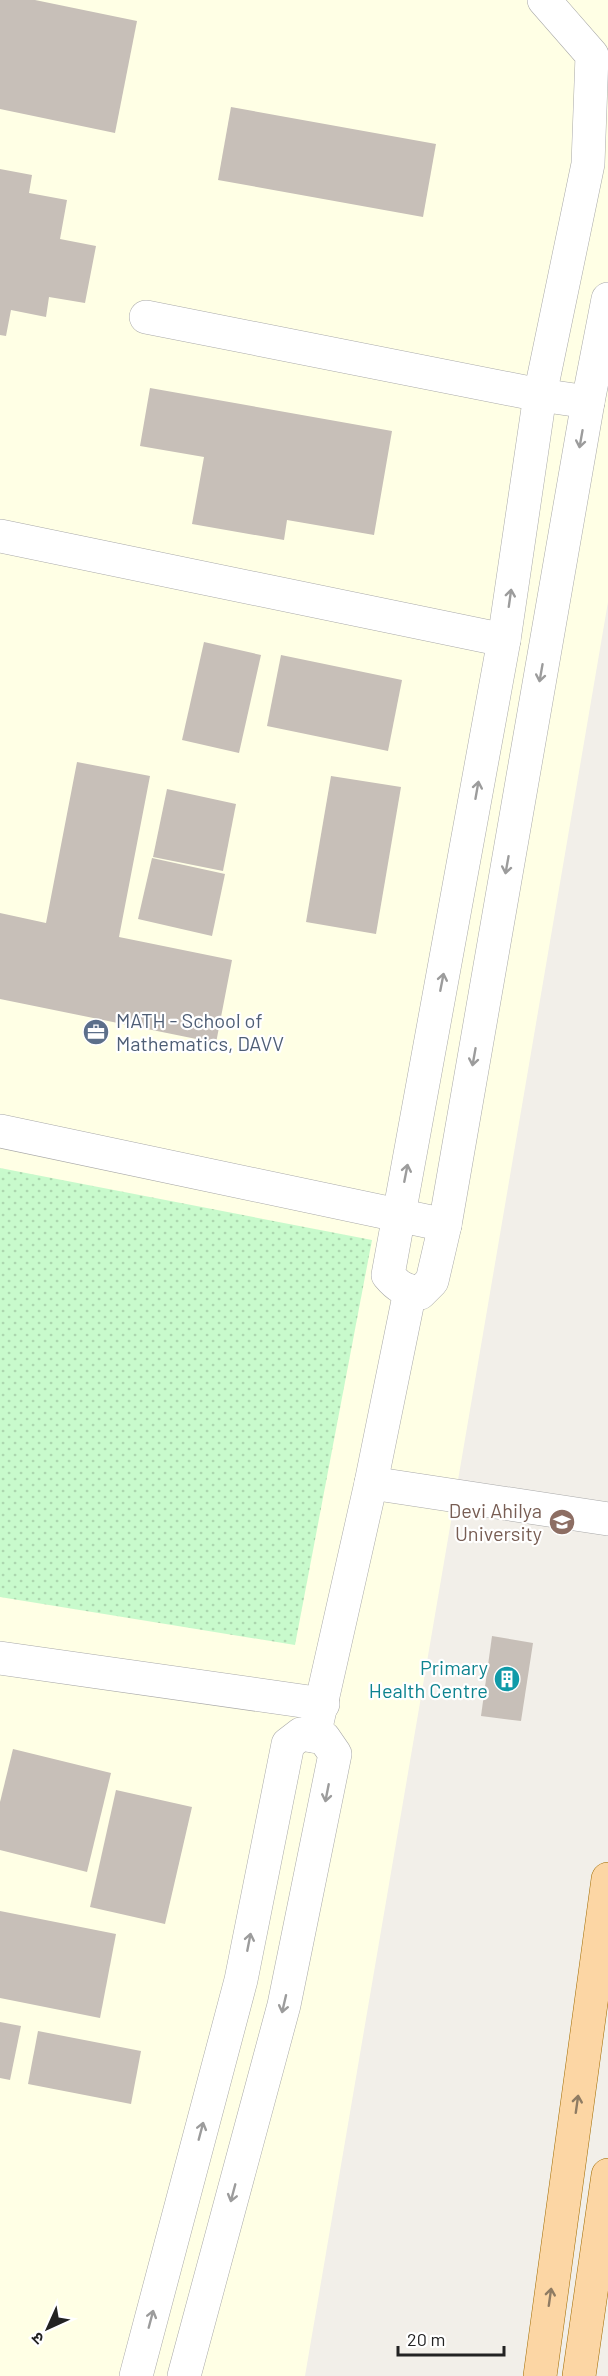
<svg xmlns="http://www.w3.org/2000/svg" width="608" height="2376" font-family="Barlow,'Noto Sans Devanagari',sans-serif">
	<style>
		.education { fill: #ffffe5 }
		.park { fill: url(#park-dots) }
		.building { fill: #c7bfb8 }
		.lines { fill: none; stroke-linecap: round; stroke-linejoin: round }
		.minor-casing { stroke: #a9a9a9; stroke-width: 34 }
		.major-casing { stroke: #a06b00; stroke-width: 34 }
		.minor { stroke: #fff; stroke-width: 33 }
		.major { stroke: #fcd6a4; stroke-width: 33 }
		.oneway { stroke: #9c9c9c }
		.oneway2 { stroke: #8f7c63 }
		.labels { text-anchor: middle; dominant-baseline: central; stroke-width: 4.5; stroke-linejoin: round; paint-order: stroke }
		.service-label { font-size: 20px; fill: #4e5e75; stroke: #fff; text-anchor: start }
		.education-label { font-size: 20px; fill: #785e54; stroke: #fff; text-anchor: end }
		.culture-label { font-size: 20px; fill: #0d838f; stroke: #fff; text-anchor: end }
	</style>
	<defs>
		<pattern id="park-dots" width="8" height="8" patternUnits="userSpaceOnUse" patternTransform="scale(1.5)"><rect width="8" height="8" fill="#c8facc"/><path d="M2 2h.1M6 6h.1" fill="none" stroke="#acd6af" stroke-width="1.8" stroke-linecap="round"/></pattern>
	</defs>
	<rect width="100%" height="100%" fill="#f2efe9"/>
	<path class="education" d="M0,0H608V602L305,2376H0Z"/>
	<path class="park" d="M0,1168L372,1240L295,1645L0,1597Z"/>
	<g class="building">
		<path d="M0,0H35L137,21L115,133L0,109Z"/>
		<path d="M231,107L436,144L423,217L218,180Z"/>
		<path d="M0,169L32,175L29,193L67,200L60,239L96,246L85,303L49,297L46,317L11,310L6,336L0,335Z"/>
		<path d="M150,388L392,431L374,535L287,520L284,540L192,524L204,457L140,446Z"/>
		<path d="M204,642L261,655L239,753L182,740Z"/>
		<path d="M281,655L402,680L388,751L267,726Z"/>
		<path d="M77,762L150,776L119,937L232,960L216,1043L0,999V913L46,923Z"/>
		<path d="M331,776L401,787L376,934L306,922Z"/>
		<path d="M167,789L236,804L223,871L153,857Z"/>
		<path d="M152,858L225,874L212,936L138,919Z"/>
		<path d="M492,1636L533,1643L521,1721L481,1716Z"/>
		<path d="M13,1749L111,1773L87,1872L0,1850V1802Z"/>
		<path d="M116,1790L192,1807L165,1924L90,1907Z"/>
		<path d="M0,1911L116,1934L100,2018L0,1998Z"/>
		<path d="M0,2022L21,2026L10,2080L0,2078Z"/>
		<path d="M38,2031L141,2051L131,2104L28,2084Z"/>
	</g>
	<g class="lines">
		<defs>
			<g id="minor">
				<path d="M544,0L592,55L588,164L540,395L504,640L388,1275C398,1287 404,1290 420,1293L432,1281L445,1225L588,402L608,299"/>
				<path d="M146,317L540,395L588,402"/>
				<path d="M0,536L504,640"/>
				<path d="M0,1131L445,1225"/>
				<path d="M371,1483L608,1519"/>
				<path d="M0,1658L323,1704"/>
				<path d="M314,1736L371,1483L410,1291"/>
				<path d="M136,2376L241,1980L288,1744L301,1734L324,1738L335,1754L284,2005L184,2376"/>
			</g>
			<g id="major">
				<path d="M540,2376L608,1879"/>
				<path d="M579,2376L608,2175"/>
			</g>
		</defs>
		<use href="#minor" class="minor-casing"/>
		<use href="#major" class="major-casing"/>
		<use href="#minor" class="minor"/>
		<use href="#major" class="major"/>
	</g>
	<defs><path id="oneway-shaft" d="M-6 0H5M1.5-3L5.5 0L1.5 3" fill="none" stroke-width="1.6" stroke-linecap="round" stroke-linejoin="round" transform="scale(1.5)"/></defs>
	<g class="oneway">
		<use href="#oneway-shaft" transform="translate(581 439) rotate(100)"/>
		<use href="#oneway-shaft" transform="translate(510 598) rotate(-82)"/>
		<use href="#oneway-shaft" transform="translate(541 673) rotate(100)"/>
		<use href="#oneway-shaft" transform="translate(477 790) rotate(-80)"/>
		<use href="#oneway-shaft" transform="translate(507 865) rotate(100)"/>
		<use href="#oneway-shaft" transform="translate(442 982) rotate(-79)"/>
		<use href="#oneway-shaft" transform="translate(474 1057) rotate(100)"/>
		<use href="#oneway-shaft" transform="translate(406 1173) rotate(-79)"/>
		<use href="#oneway-shaft" transform="translate(327 1793) rotate(101)"/>
		<use href="#oneway-shaft" transform="translate(249 1942) rotate(-79)"/>
		<use href="#oneway-shaft" transform="translate(284 2004) rotate(103)"/>
		<use href="#oneway-shaft" transform="translate(201 2131) rotate(-75)"/>
		<use href="#oneway-shaft" transform="translate(233 2193) rotate(105)"/>
		<use href="#oneway-shaft" transform="translate(151 2319) rotate(-75)"/>
	</g>
	<g class="oneway2">
		<use href="#oneway-shaft" transform="translate(577 2104) rotate(-82)"/>
		<use href="#oneway-shaft" transform="translate(550 2297) rotate(-82)"/>
	</g>
	<defs>
		<symbol id="office-disc" viewBox="-11 -11 22 22"><circle r="9.5" fill="#5c6f8a" stroke="#fff"/><path d="M-6-3h4V-5.5h4V-3h4V5H-6ZM-1-4.5V-3h2v-1.5ZM-6 0V1H6V0Z" fill="#fff"/></symbol>
		<symbol id="school-disc" viewBox="-11 -11 22 22"><circle r="9.5" fill="#8d6e63" stroke="#fff"/><path d="M0-5L7-2L0 1L-7-2ZM-4 1L0 2.5L4 1V4Q0 6-4 4Z" fill="#fff"/></symbol>
		<symbol id="building-disc" viewBox="-11 -11 22 22"><circle r="9.5" fill="#0f9aa8" stroke="#fff"/><path d="M-4-6H4V6H1V3H-1V6H-4ZM-2.5-4.3h1.7v1.8h-1.7ZM.8-4.3h1.7v1.8H.8ZM-2.5-1h1.7V.8h-1.7ZM.8-1h1.7V.8H.8Z" fill="#fff"/></symbol>
	</defs>
	<g fill-rule="evenodd">
		<use href="#office-disc" x="81" y="1017" width="30" height="30"/>
		<use href="#school-disc" x="547" y="1507" width="30" height="30"/>
		<use href="#building-disc" x="492" y="1664" width="30" height="30"/>
	</g>
	<g class="labels">
		<g class="service-label">
			<text x="116" y="1020">MATH - School of<tspan x="116" dy="23">Mathematics, DAVV</tspan></text>
		</g>
		<g class="education-label">
			<text x="542" y="1510">Devi Ahilya<tspan x="542" dy="23">University</tspan></text>
		</g>
		<g class="culture-label">
			<text x="488" y="1667">Primary<tspan x="488" dy="23">Health Centre</tspan></text>
		</g>
	</g>
	<g transform="translate(48 2328) rotate(225)" stroke="#ffffff" stroke-width="4.5" paint-order="stroke">
	<path d="M0-4.5L10 22L0 15L-10 22Z" fill="#222222"/>
	<text y="-9" font-size="16" font-weight="bold" text-anchor="middle" fill="#222222">उ</text>
	</g>
	<path d="M398 2346v9h106v-9" fill="none" stroke="#222222" stroke-width="3"/>
	<text x="407" y="2346" font-size="18" fill="#222222" stroke="#ffffff" stroke-width="4.5" paint-order="stroke">20 m</text>
</svg>
